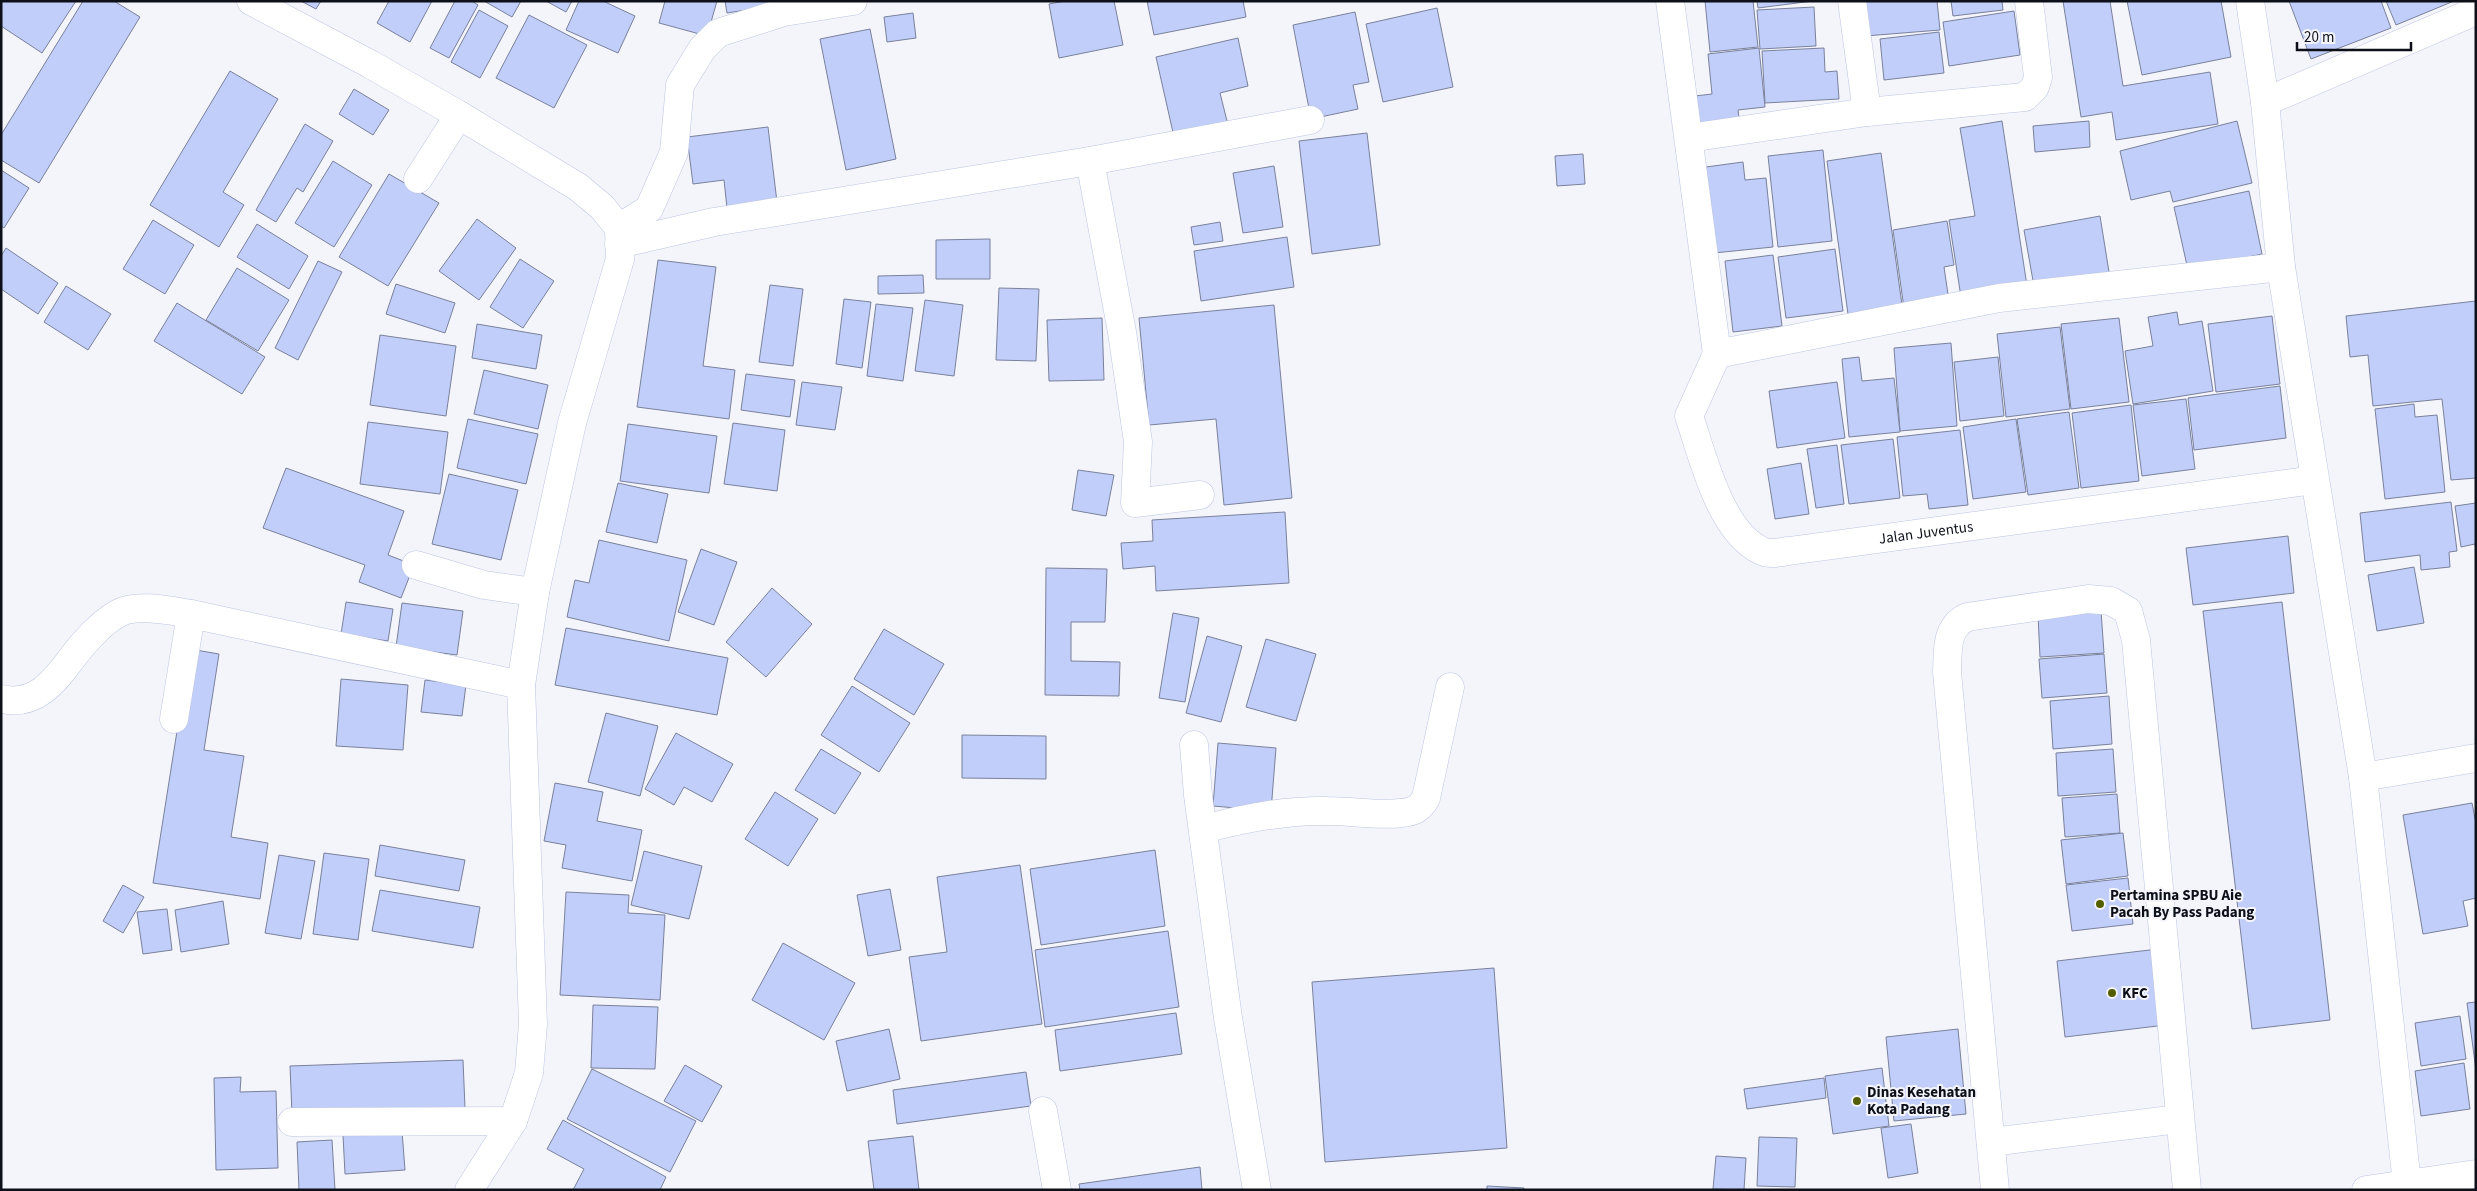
<svg xmlns="http://www.w3.org/2000/svg" width="2477" height="1191" font-family="'Source Sans 3',sans-serif">
	<style>
		.building { fill: #c1cefa; stroke: #79819b }
		.lines { fill: none; stroke-linecap: round; stroke-linejoin: round }
		.minor-casing { stroke: #bcc5e1; stroke-width: 29 }
		.highway-casing { stroke: #bcc5e1; stroke-width: 29 }
		.minor { stroke: #fff; stroke-width: 28 }
		.highway { stroke: #fff; stroke-width: 28 }
		.poi-dot { fill: #525e00; stroke: #f4f5fb; stroke-width: 2 }
		.labels { text-anchor: middle; dominant-baseline: central; stroke-width: 4; stroke-linejoin: round; paint-order: stroke }
		.street-label { font-size: 15px; fill: #0d1019; stroke: #f4f5fb }
		.poi-label { font-size: 15px; font-weight: bold; fill: #0d1019; stroke: #f4f5fb; text-anchor: start }
	</style>
	<rect width="100%" height="100%" fill="#f4f5fb"/>
	<g class="building">
		<path d="M1,1H76L42,53L1,26Z"/>
		<path d="M83,1H114L140,17L39,183L1,160V135Z"/>
		<path d="M301,1H321L316,9Z"/>
		<path d="M389,1H432L410,42L377,23Z"/>
		<path d="M455,1H472L478,5L449,58L430,48Z"/>
		<path d="M484,1H521L512,17Z"/>
		<path d="M546,1H572L566,12Z"/>
		<path d="M579,1H603L635,16L618,53L566,30Z"/>
		<path d="M665,1H717L707,36L659,23Z"/>
		<path d="M725,1H777V5L727,13Z"/>
		<path d="M1065,1H1114L1123,45L1059,58L1049,4Z"/>
		<path d="M1147,1H1243L1246,17L1154,35Z"/>
		<path d="M1705,1H1753L1758,47L1710,52Z"/>
		<path d="M1757,1H1813L1758,8Z"/>
		<path d="M1862,1H1937L1940,30L1865,36Z"/>
		<path d="M1951,1H2002L2003,10L1953,16Z"/>
		<path d="M2063,1H2110L2123,86L2210,72L2218,124L2116,140L2112,112L2081,117Z"/>
		<path d="M2127,1H2221L2231,57L2142,75Z"/>
		<path d="M2289,1H2381L2391,28L2311,59Z"/>
		<path d="M2386,1H2454L2396,25Z"/>
		<path d="M1814,7L1816,46L1760,49L1757,10Z"/>
		<path d="M1437,8L1453,87L1383,102L1366,24Z"/>
		<path d="M479,10L508,26L480,78L451,62Z"/>
		<path d="M2014,11L2020,55L1949,66L1943,22Z"/>
		<path d="M1355,12L1369,82L1353,85L1358,109L1311,119L1293,25Z"/>
		<path d="M913,13L916,38L887,42L884,17Z"/>
		<path d="M529,15L587,45L554,108L496,78Z"/>
		<path d="M870,29L896,159L846,170L820,39Z"/>
		<path d="M1939,32L1944,73L1884,80L1880,39Z"/>
		<path d="M1238,38L1248,86L1220,93L1228,125L1174,137L1156,57Z"/>
		<path d="M1759,48L1765,107L1738,110L1740,126L1699,131L1695,96L1712,94L1708,54Z"/>
		<path d="M1824,48L1825,72L1837,71L1839,99L1765,103L1762,51Z"/>
		<path d="M230,71L278,99L223,192L244,205L219,247L150,205Z"/>
		<path d="M354,89L389,110L373,135L339,114Z"/>
		<path d="M2002,121L2027,286L1961,297L1949,220L1975,216L1960,128Z"/>
		<path d="M2089,121L2090,147L2035,152L2033,126Z"/>
		<path d="M2237,121L2252,183L2173,202L2170,191L2131,200L2120,151Z"/>
		<path d="M305,124L333,141L303,192L297,188L276,222L256,210Z"/>
		<path d="M768,127L777,202L727,208L724,180L693,184L687,137Z"/>
		<path d="M1367,133L1380,245L1312,254L1299,141Z"/>
		<path d="M1823,150L1832,241L1778,247L1768,156Z"/>
		<path d="M1881,153L1902,305L1848,314L1827,161Z"/>
		<path d="M1583,154L1585,184L1557,186L1555,156Z"/>
		<path d="M333,161L372,185L334,247L295,223Z"/>
		<path d="M1743,162L1745,180L1766,178L1773,247L1714,253L1706,167Z"/>
		<path d="M1274,166L1283,227L1243,233L1233,173Z"/>
		<path d="M1,170L29,188L4,228L1,226Z"/>
		<path d="M389,174L439,203L388,286L339,257Z"/>
		<path d="M2249,191L2262,254L2188,270L2174,207Z"/>
		<path d="M2100,216L2110,278L2035,292L2024,230Z"/>
		<path d="M477,219L516,248L479,300L439,271Z"/>
		<path d="M153,220L194,245L165,294L123,269Z"/>
		<path d="M1947,221L1954,265L1944,267L1949,301L1904,308L1893,230Z"/>
		<path d="M1220,222L1223,241L1194,245L1191,227Z"/>
		<path d="M257,224L308,256L289,289L237,257Z"/>
		<path d="M1287,237L1294,287L1201,301L1194,251Z"/>
		<path d="M990,239V279H936V240Z"/>
		<path d="M6,248L58,283L38,314L1,289V256Z"/>
		<path d="M1835,249L1843,311L1786,318L1778,257Z"/>
		<path d="M1773,255L1782,326L1733,332L1725,261Z"/>
		<path d="M520,259L554,281L523,328L490,307Z"/>
		<path d="M658,260L716,267L703,366L735,370L729,419L637,407Z"/>
		<path d="M318,261L342,272L298,360L275,348Z"/>
		<path d="M237,268L289,300L258,351L206,320Z"/>
		<path d="M923,275L924,293L878,294V276Z"/>
		<path d="M396,284L455,303L445,333L386,314Z"/>
		<path d="M770,285L803,289L793,366L759,362Z"/>
		<path d="M66,286L111,314L88,350L44,322Z"/>
		<path d="M999,288L1039,289L1036,361L996,360Z"/>
		<path d="M844,299L871,302L862,368L836,364Z"/>
		<path d="M925,300L963,305L954,376L915,371Z"/>
		<path d="M2476,301V478L2451,480L2442,399L2373,406L2368,355L2350,357L2346,316Z"/>
		<path d="M177,303L265,357L242,394L154,341Z"/>
		<path d="M876,304L913,308L903,381L867,376Z"/>
		<path d="M1274,305L1292,498L1224,505L1216,419L1149,425L1139,318Z"/>
		<path d="M2177,312L2179,325L2202,321L2213,391L2133,404L2125,351L2153,346L2148,317Z"/>
		<path d="M2272,316L2280,384L2216,392L2208,324Z"/>
		<path d="M1102,318L1104,380L1049,381L1047,320Z"/>
		<path d="M2119,318L2129,402L2071,409L2061,324Z"/>
		<path d="M477,324L542,335L536,369L472,358Z"/>
		<path d="M2060,327L2070,409L2006,417L1997,334Z"/>
		<path d="M380,335L456,346L446,416L370,405Z"/>
		<path d="M1951,343L1957,426L1900,431L1894,348Z"/>
		<path d="M1859,357L1862,381L1894,378L1900,432L1849,437L1842,359Z"/>
		<path d="M1998,357L2004,416L1960,421L1954,362Z"/>
		<path d="M484,370L548,385L538,429L474,414Z"/>
		<path d="M746,374L795,380L790,417L741,410Z"/>
		<path d="M802,382L842,387L835,430L796,425Z"/>
		<path d="M1837,382L1845,438L1777,448L1769,391Z"/>
		<path d="M2280,386L2286,438L2194,450L2188,398Z"/>
		<path d="M2186,399L2195,469L2142,476L2133,405Z"/>
		<path d="M2414,404L2415,417L2437,415L2445,492L2385,499L2375,409Z"/>
		<path d="M2131,405L2139,481L2081,488L2072,413Z"/>
		<path d="M2069,412L2079,488L2028,495L2017,419Z"/>
		<path d="M468,419L538,434L526,484L457,468Z"/>
		<path d="M2016,419L2026,492L1973,499L1963,427Z"/>
		<path d="M368,422L448,432L440,494L360,484Z"/>
		<path d="M733,423L785,430L777,491L724,484Z"/>
		<path d="M628,424L717,436L709,493L620,481Z"/>
		<path d="M1960,430L1968,505L1929,509L1927,494L1903,496L1897,437Z"/>
		<path d="M1893,439L1900,498L1849,504L1841,445Z"/>
		<path d="M1837,445L1844,504L1816,508L1807,449Z"/>
		<path d="M1801,463L1809,514L1775,519L1767,469Z"/>
		<path d="M286,468L404,511L388,555L414,565L401,598L359,582L365,565L263,528Z"/>
		<path d="M1078,470L1114,475L1106,516L1072,510Z"/>
		<path d="M449,474L518,490L501,560L432,544Z"/>
		<path d="M618,483L668,494L657,543L606,532Z"/>
		<path d="M2451,502L2457,551L2449,552L2450,567L2421,570L2420,555L2365,562L2360,513Z"/>
		<path d="M2476,503V551L2475,544L2461,547L2455,506Z"/>
		<path d="M1285,512L1289,583L1156,591L1155,566L1123,569L1121,543L1153,541L1152,520Z"/>
		<path d="M2288,536L2294,593L2193,605L2186,548Z"/>
		<path d="M599,540L687,560L669,641L567,617L575,580L589,583Z"/>
		<path d="M701,549L737,562L714,625L678,612Z"/>
		<path d="M2414,567L2424,623L2377,631L2368,575Z"/>
		<path d="M1046,568L1107,569L1105,622H1071V661L1120,662L1119,696L1045,695Z"/>
		<path d="M772,588L812,624L766,677L726,642Z"/>
		<path d="M346,602L393,609L388,641L341,634Z"/>
		<path d="M2282,602L2330,1020L2252,1029L2203,611Z"/>
		<path d="M402,603L463,611L457,655L396,647Z"/>
		<path d="M2101,611L2104,653L2040,657L2038,615Z"/>
		<path d="M1173,613L1199,618L1185,702L1159,698Z"/>
		<path d="M566,628L728,658L717,715L555,685Z"/>
		<path d="M884,629L944,664L914,715L854,679Z"/>
		<path d="M1207,636L1242,646L1221,722L1186,713Z"/>
		<path d="M1266,639L1316,654L1296,721L1246,707Z"/>
		<path d="M190,649L219,654L204,750L244,756L231,837L268,843L260,899L153,883Z"/>
		<path d="M2104,654L2107,693L2042,698L2039,659Z"/>
		<path d="M341,679L408,685L403,750L336,746Z"/>
		<path d="M425,680L466,685L462,716L421,712Z"/>
		<path d="M852,686L910,723L879,772L821,735Z"/>
		<path d="M2109,696L2112,744L2053,749L2050,701Z"/>
		<path d="M606,713L658,726L640,796L588,782Z"/>
		<path d="M676,733L733,764L712,802L684,787L674,805L645,789Z"/>
		<path d="M962,735L1046,736V779L962,778Z"/>
		<path d="M1218,743L1276,748L1271,811L1213,806Z"/>
		<path d="M821,749L861,773L835,814L795,790Z"/>
		<path d="M2113,749L2116,792L2058,796L2056,753Z"/>
		<path d="M555,783L603,792L597,821L642,830L632,881L562,868L566,845L544,841Z"/>
		<path d="M775,792L818,819L788,866L745,839Z"/>
		<path d="M2117,794L2120,833L2065,837L2062,798Z"/>
		<path d="M2472,803L2476,824V898L2463,901L2468,926L2423,934L2403,815Z"/>
		<path d="M2123,833L2128,876L2066,884L2061,840Z"/>
		<path d="M380,845L465,860L459,891L375,876Z"/>
		<path d="M1155,850L1165,926L1041,945L1030,869Z"/>
		<path d="M644,851L702,866L689,919L631,905Z"/>
		<path d="M324,853L369,859L358,940L313,934Z"/>
		<path d="M279,855L315,861L301,939L265,933Z"/>
		<path d="M1020,865L1042,1024L921,1041L909,957L947,952L937,877Z"/>
		<path d="M2128,878L2133,924L2072,931L2066,885Z"/>
		<path d="M123,885L144,897L123,933L103,921Z"/>
		<path d="M890,889L901,950L868,956L857,895Z"/>
		<path d="M380,890L480,907L473,948L372,931Z"/>
		<path d="M566,892L629,895L628,913L665,915L660,1000L560,995Z"/>
		<path d="M223,901L229,944L181,952L175,910Z"/>
		<path d="M167,909L172,950L143,954L137,912Z"/>
		<path d="M1168,931L1179,1007L1045,1027L1035,950Z"/>
		<path d="M783,943L855,983L824,1040L752,1000Z"/>
		<path d="M2158,949L2166,1025L2065,1037L2057,961Z"/>
		<path d="M1494,968L1507,1148L1325,1162L1312,982Z"/>
		<path d="M2476,1002V1070L2467,1003Z"/>
		<path d="M593,1005L658,1007L655,1069L591,1068Z"/>
		<path d="M1176,1013L1182,1054L1060,1071L1055,1030Z"/>
		<path d="M2460,1016L2466,1059L2421,1066L2415,1023Z"/>
		<path d="M889,1029L900,1079L847,1091L836,1041Z"/>
		<path d="M1958,1029L1966,1114L1894,1121L1886,1037Z"/>
		<path d="M463,1060L465,1108L292,1114L290,1066Z"/>
		<path d="M2464,1063L2470,1109L2421,1116L2415,1071Z"/>
		<path d="M685,1065L722,1086L702,1122L664,1101Z"/>
		<path d="M1882,1068L1889,1126L1833,1134L1825,1076Z"/>
		<path d="M592,1069L696,1121L670,1172L567,1119Z"/>
		<path d="M1026,1072L1031,1106L897,1124L893,1090Z"/>
		<path d="M241,1077L240,1092L276,1091L278,1168L216,1170L214,1078Z"/>
		<path d="M1824,1078L1826,1098L1747,1109L1744,1089Z"/>
		<path d="M563,1120L666,1177L660,1190H573L584,1169L547,1149Z"/>
		<path d="M1911,1124L1918,1173L1888,1178L1881,1128Z"/>
		<path d="M402,1131L405,1170L345,1174L343,1135Z"/>
		<path d="M913,1136L919,1190H874L868,1141Z"/>
		<path d="M1759,1137L1797,1138L1795,1187L1757,1186Z"/>
		<path d="M332,1140L335,1190H299L297,1142Z"/>
		<path d="M1716,1156L1746,1158L1744,1190L1713,1189Z"/>
		<path d="M1200,1167L1202,1190H1080L1079,1184Z"/>
		<path d="M1487,1186L1524,1188V1190H1487Z"/>
	</g>
	<g class="lines">
		<defs>
			<g id="minor">
				<path d="M251,1L370,64L459,115L578,187L602,207L619,228L620,259L572,423L535,592L521,685L533,1024L529,1073L513,1121L469,1190"/>
				<path d="M1670,1L1717,354L1999,298L2281,267"/>
				<path d="M1852,1L1867,112"/>
				<path d="M2250,1L2265,102L2281,267L2363,777L2476,758"/>
				<path d="M2265,102L2476,11"/>
				<path d="M1689,138L1867,112L2025,97L2035,87L2038,77L2029,1"/>
				<path d="M1090,161L1122,332L1138,442L1135,503L1200,495"/>
				<path d="M418,179L459,115"/>
				<path d="M619,228L649,209L674,152L680,85L702,49L718,33L784,12L853,1"/>
				<path d="M619,244L714,222L1090,161L1310,120"/>
				<path id="s1" d="M1717,354L1689,416C1703,457 1720,532 1762,551C1770,555 1780,552 1789,551L2314,480"/>
				<path d="M416,565L484,585L535,592"/>
				<path d="M1,699C35,707 54,682 72,658C83,643 102,622 119,613C136,603 172,611 191,614L521,685"/>
				<path d="M174,719L191,614"/>
				<path d="M1194,745L1198,795L1228,1018L1257,1190"/>
				<path d="M2363,777L2407,1184"/>
				<path d="M1204,829C1245,818 1285,810 1328,811C1352,811 1378,816 1401,813C1413,812 1420,809 1426,798L1450,687"/>
				<path d="M1043,1111L1057,1190"/>
				<path d="M292,1122L513,1121"/>
				<path d="M1991,1142L2179,1119"/>
				<path d="M1995,1190L1947,672C1948,651 1945,628 1967,617L2088,599L2111,601L2128,611L2136,640L2187,1190"/>
			</g>
			<path id="highway" d="M2366,1190L2476,1174"/>
		</defs>
		<use href="#minor" class="minor-casing"/>
		<use href="#highway" class="highway-casing"/>
		<use href="#minor" class="minor"/>
		<use href="#highway" class="highway"/>
	</g>
	<g class="poi-dot">
		<circle cx="2100" cy="904" r="5"/>
		<circle cx="2112" cy="993" r="5"/>
		<circle cx="1857" cy="1101" r="5"/>
	</g>
	<g class="labels">
		<g class="street-label">
			<text stroke="none"><textPath href="#s1" startOffset="391">Jalan Juventus</textPath></text>
		</g>
		<g class="poi-label">
			<text x="2110" y="895">Pertamina SPBU Aie<tspan x="2110" dy="17">Pacah By Pass Padang</tspan></text>
			<text x="2122" y="993">KFC</text>
			<text x="1867" y="1092">Dinas Kesehatan<tspan x="1867" dy="17">Kota Padang</tspan></text>
		</g>
	</g>
	<rect width="2477" height="1191" fill="none" stroke="#0d1019" stroke-width="5"/>
	<path d="M2297 42v8h114v-8" fill="none" stroke="#0d1019" stroke-width="2.5"/>
	<text x="2304" y="42" font-size="15" fill="#0d1019" stroke="#f4f5fb" stroke-width="4" paint-order="stroke">20 m</text>
</svg>
